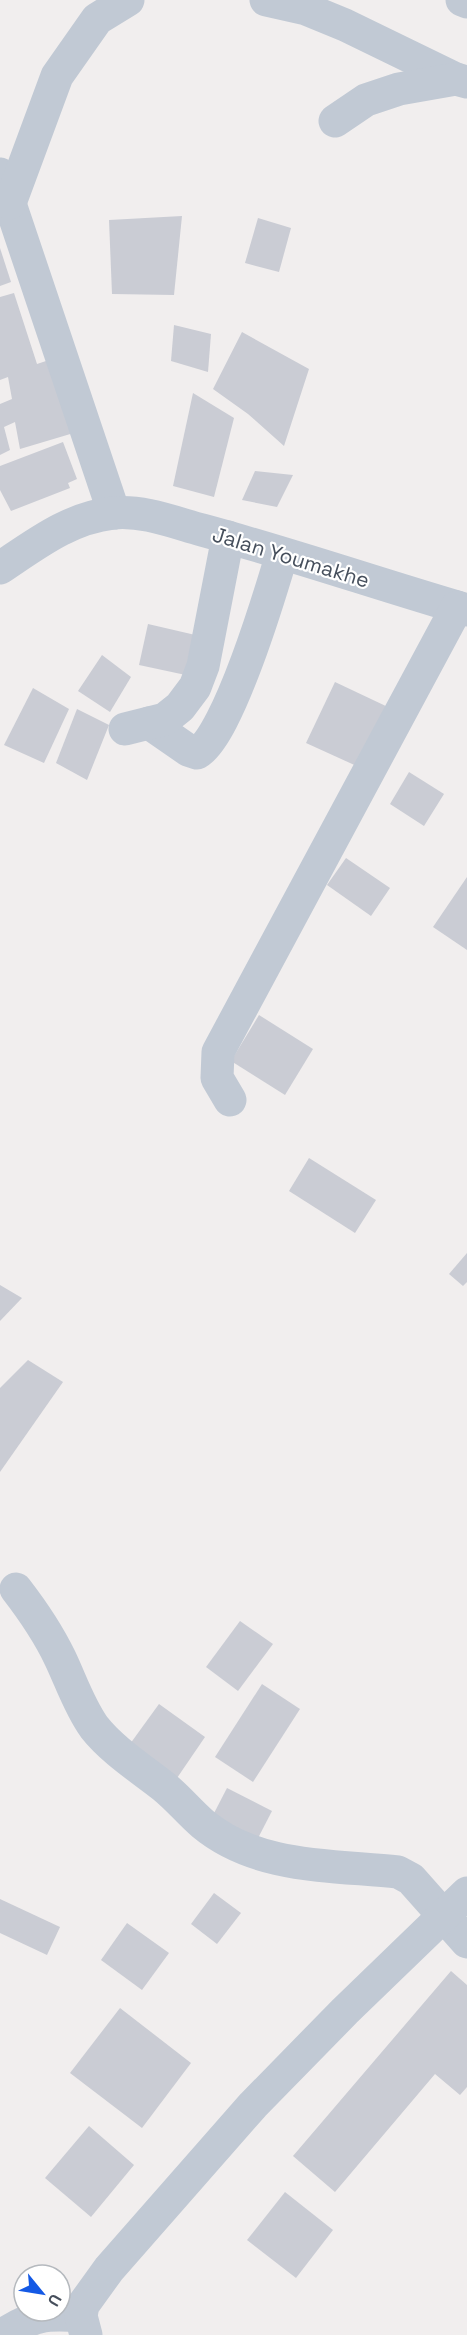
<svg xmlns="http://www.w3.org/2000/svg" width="467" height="2335" font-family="'Space Grotesk',sans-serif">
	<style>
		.building { fill: #caccd4 }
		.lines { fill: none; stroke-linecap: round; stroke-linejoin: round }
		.minor { stroke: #c1c9d4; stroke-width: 33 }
		.labels { text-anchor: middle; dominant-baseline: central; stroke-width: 4.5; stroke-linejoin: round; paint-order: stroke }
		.street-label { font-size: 21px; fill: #464f5c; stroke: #fff }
	</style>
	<rect width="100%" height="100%" fill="#f1eeee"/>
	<g class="building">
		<path d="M182,216L174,295L112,294L109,220Z"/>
		<path d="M258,218L291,228L279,272L245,263Z"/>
		<path d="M0,248L11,282L0,286Z"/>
		<path d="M14,293L37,364L52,359L77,432L20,449L15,422L4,427L10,450L0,455V404L12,399L8,377L0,380V297Z"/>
		<path d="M174,325L211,334L208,372L171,361Z"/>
		<path d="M242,332L309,369L284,446L248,414L213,389Z"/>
		<path d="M193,393L234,418L214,497L173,486Z"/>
		<path d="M63,442L77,479L68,483L70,488L11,511L0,490V466Z"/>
		<path d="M255,471L293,475L277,507L242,500Z"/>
		<path d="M148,624L204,637L195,677L139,665Z"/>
		<path d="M102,655L131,677L110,712L78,691Z"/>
		<path d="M335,682L390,708L361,768L306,743Z"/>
		<path d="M33,688L69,709L44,763L4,745Z"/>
		<path d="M77,709L109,725L87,780L56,763Z"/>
		<path d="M409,772L444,794L424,826L390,804Z"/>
		<path d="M346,858L390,888L371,916L327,885Z"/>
		<path d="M467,877V950L433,927Z"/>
		<path d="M259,1015L313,1049L285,1095L231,1061Z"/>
		<path d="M309,1158L376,1200L355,1233L289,1191Z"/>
		<path d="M467,1253V1282L463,1286L449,1274Z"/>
		<path d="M0,1285L22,1298L0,1321Z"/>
		<path d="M28,1360L63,1382L0,1472V1388Z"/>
		<path d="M240,1621L273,1644L238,1691L206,1667Z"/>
		<path d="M262,1684L300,1709L253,1782L215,1757Z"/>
		<path d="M159,1704L205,1737L177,1778L130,1744Z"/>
		<path d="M227,1788L272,1811L256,1842L211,1819Z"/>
		<path d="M214,1893L241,1913L217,1944L191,1924Z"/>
		<path d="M0,1899L60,1927L47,1955L0,1933Z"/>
		<path d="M127,1923L169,1953L142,1990L101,1960Z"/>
		<path d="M451,1971L467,1985V2087L460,2095L435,2074L335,2192L293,2156Z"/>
		<path d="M120,2008L191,2063L142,2128L70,2073Z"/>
		<path d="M89,2126L134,2165L91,2217L45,2178Z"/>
		<path d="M285,2192L333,2230L296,2278L247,2240Z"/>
	</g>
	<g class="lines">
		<g class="minor">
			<path d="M266,0L306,9L345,25L456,79L467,82"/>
			<path d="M462,0L467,2"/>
			<path d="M335,121L366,100L399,89L456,79"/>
			<path d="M0,174L114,513"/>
			<path d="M10,203L57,76L97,19L128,0"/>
			<path d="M0,568C36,544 69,518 113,513C143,510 173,522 202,530C291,554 378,584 467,610"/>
			<path d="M149,723L188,750L197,753C228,736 271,591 282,554"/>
			<path d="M125,729L165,719L180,707L195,687L203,666L228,537"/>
			<path d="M230,1100L217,1078L218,1052L457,607"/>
			<path d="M16,1589C33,1611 48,1633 60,1658C71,1681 79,1706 94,1727C112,1750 140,1768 163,1786C178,1798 189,1812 203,1824C257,1869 332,1865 398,1872L411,1879L467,1942"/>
			<path d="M2,2335C35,2315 43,2313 81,2316"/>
			<path d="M86,2335L81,2316L83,2305L109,2269L253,2105L345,2011L467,1893"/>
		</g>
	</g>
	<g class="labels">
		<g class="street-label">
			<text transform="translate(291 557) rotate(17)">Jalan Youmakhe</text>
		</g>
	</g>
	<g transform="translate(42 2293) rotate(120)"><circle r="28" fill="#ffffff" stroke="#b5b9be" stroke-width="1.5"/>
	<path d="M0-4.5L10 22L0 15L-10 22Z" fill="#1459e5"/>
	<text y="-9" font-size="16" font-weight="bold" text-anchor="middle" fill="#464f5c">U</text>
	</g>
</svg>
